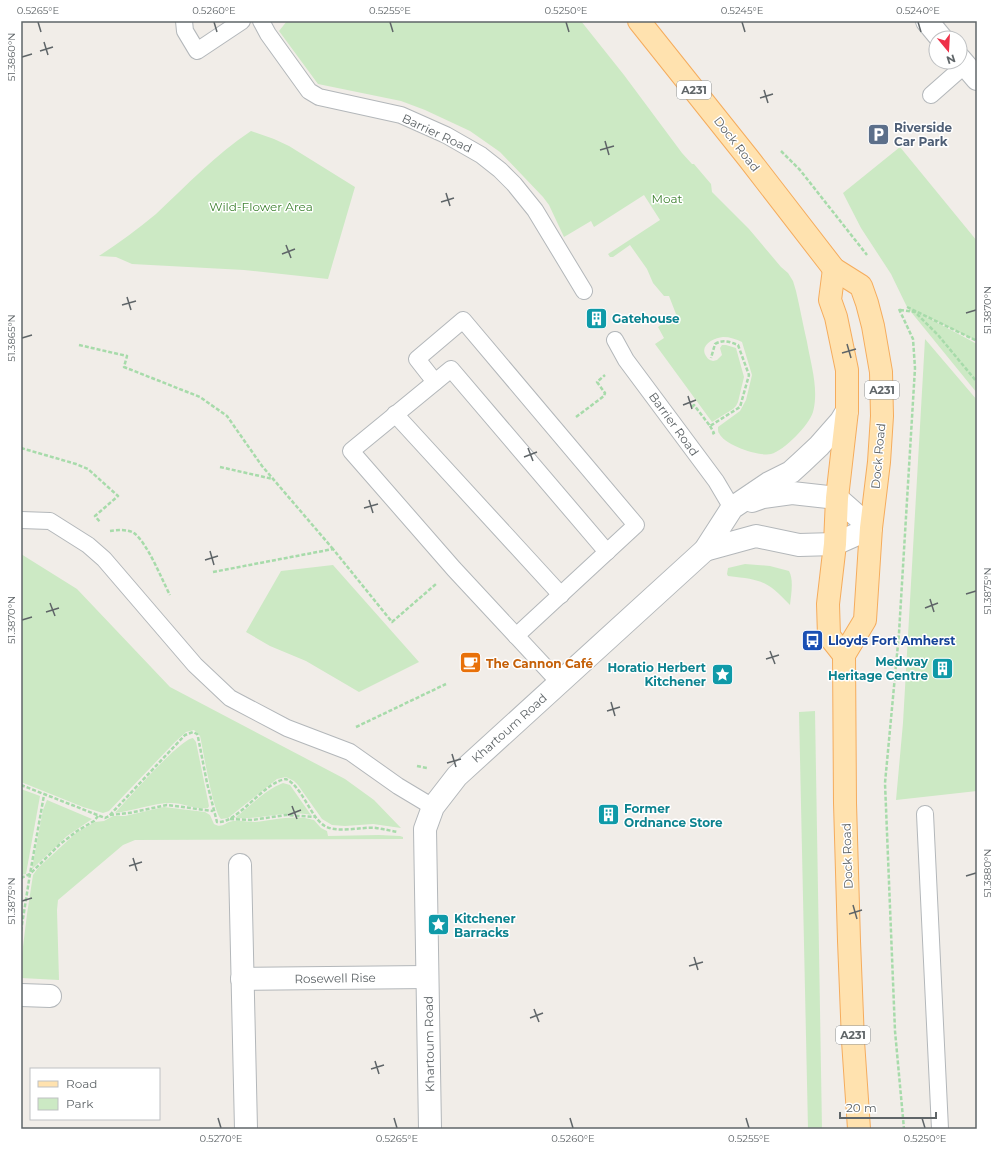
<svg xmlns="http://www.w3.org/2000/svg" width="998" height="1150" font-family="Montserrat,sans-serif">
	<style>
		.green { fill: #cce9c4 }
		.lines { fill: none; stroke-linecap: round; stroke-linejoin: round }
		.lane-casing { stroke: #b3b7ba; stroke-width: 18 }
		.street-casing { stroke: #b3b7ba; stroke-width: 24 }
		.primary-casing { stroke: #f5ac5d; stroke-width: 24 }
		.path { stroke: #a7dbaa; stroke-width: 2.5; stroke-dasharray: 4 2; stroke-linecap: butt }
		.lane { stroke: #fff; stroke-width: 16 }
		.street { stroke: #fff; stroke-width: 22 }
		.primary { stroke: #ffe2af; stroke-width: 22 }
		.ticks { fill: none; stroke: #5f6568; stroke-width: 1.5 }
		.labels { text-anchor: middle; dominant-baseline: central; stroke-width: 3; stroke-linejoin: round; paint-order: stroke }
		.shield { fill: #fff; stroke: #8f9395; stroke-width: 1 }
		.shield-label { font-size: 11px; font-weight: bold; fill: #5f6568 }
		.service-label { font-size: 12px; font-weight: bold; fill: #4e5e75; stroke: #fff; text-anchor: start }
		.street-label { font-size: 12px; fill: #5f6568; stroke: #fff }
		.park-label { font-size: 12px; fill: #3f8332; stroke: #fff }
		.culture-label { font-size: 12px; font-weight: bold; fill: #0d838f; stroke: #fff; text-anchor: start }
		.transit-label { font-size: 12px; font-weight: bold; fill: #164399; stroke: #fff; text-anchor: start }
		.food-label { font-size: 12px; font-weight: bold; fill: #c56008; stroke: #fff; text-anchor: start }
		.neatline { fill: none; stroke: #5f6568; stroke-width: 1.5 }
		.ticks-label { font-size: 10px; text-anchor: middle; fill: #5f6568 }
	</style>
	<rect width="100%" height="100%" fill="#f1ede8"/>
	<g class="green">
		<path d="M287,21H581L624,75L682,153L692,164H694L711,184L712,192L749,229L781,267L788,273L793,281L796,291C800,308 803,325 807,342C811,365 819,389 813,412C809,425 784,451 771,454C759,457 724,445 719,433C718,433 718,428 718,427L740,411L746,400L752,375L742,342C736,339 730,337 723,337C714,338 699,345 706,356C708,359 709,360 713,361L717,360L722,355L720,348L722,345H726L736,348L744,377L738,402L736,406L733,409L712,422L655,344L664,338L658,327L676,314L669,296H664L653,283L647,269L630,245L613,257H610L608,254L660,220L644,195L594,227L591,221L564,237L549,205L543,197L500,152L470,131L425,110L401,101L318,84L279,31Z"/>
		<path d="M251,131L274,139L289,146L355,187L328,279L244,270L132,264L116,257L99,256C119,243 138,229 156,214C187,185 215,155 251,131Z"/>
		<path d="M900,147L977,241V341L921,314L977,344V393L907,307L891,274L861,228L843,193Z"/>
		<path d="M925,339L977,400V791L896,800L903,723Z"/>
		<path d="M21,554L77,589L170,687L345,779L374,800L401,828L373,824L345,826L332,825L322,819L298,785L294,781L286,777L277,779L228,818L221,819C213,812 203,749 200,736L194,730L186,732L174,743L109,811L103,813L83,807L21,782Z"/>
		<path d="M745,564L770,566L789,571C794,580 791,595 790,605C766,580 762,580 728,576L727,574L728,568Z"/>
		<path d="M333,565L419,662L359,692L306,661L270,646L246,632L281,571Z"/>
		<path d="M815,711L822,1129H808L799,712Z"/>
		<path d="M193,738L196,742L209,806L208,808C196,810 184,803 171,803C153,803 133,811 115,813C127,800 180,739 193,738Z"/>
		<path d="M283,783L290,785L311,815C285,810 260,820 235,818C250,806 265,790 283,783Z"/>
		<path d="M21,789L40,796L26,874L21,875Z"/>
		<path d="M47,800L92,819L67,836L32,869L43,810Z"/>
		<path d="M164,807L205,812L210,815L214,824C222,829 225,822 233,821C241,820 248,822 255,822C274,820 295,814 314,820L321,828L327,831L328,836L379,835L400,836L403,837V839L135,840L123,845L58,900L57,910L59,980L21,978V963L27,914L33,875L38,868L76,833L95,822L104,821L113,816H125Z"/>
	</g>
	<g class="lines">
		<defs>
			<g id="lane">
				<path d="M184,21L185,31L197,51L242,21"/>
				<path d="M261,21L268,34L309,91L319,97L401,115L446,135L481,155L500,170L514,184L535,210L584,291"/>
				<path d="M931,95L965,65"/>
				<path d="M615,340L626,360L716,481L732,508"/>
				<path d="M435,382L417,359L463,320L636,525L516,636"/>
				<path d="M395,414L561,595"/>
				<path d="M21,520L50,521L88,545L104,559L195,665L230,698L287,728L350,752L398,786L433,807"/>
				<path d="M559,682L454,569L351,451L451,369L607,552"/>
				<path d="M925,814L940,1129"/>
			</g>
			<g id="street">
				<path d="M927,21L941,38"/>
				<path d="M960,59L977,79"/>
				<path d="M705,550L756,536L799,545L835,544L871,528L837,498L792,493L763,497L752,501"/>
				<path d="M240,865L246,1129"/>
				<path d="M242,979L427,977"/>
				<path d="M21,995L50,996"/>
				<path d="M430,1129L425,829L433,807L457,776L705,550L732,508L769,483L791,472L802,462L819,446L841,421L847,411"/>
			</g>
			<g id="primary">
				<path d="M639,21L749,159L834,269L861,286L867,303L873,326L881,372L882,416L879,462L871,528L865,620L844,655L845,803L849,941L853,1041L859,1129"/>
				<path d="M834,269L830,300L836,317L847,370V411L837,498L835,544L828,604L829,636L844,655"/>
			</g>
		</defs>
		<use href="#lane" class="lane-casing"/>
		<use href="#street" class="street-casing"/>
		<use href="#primary" class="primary-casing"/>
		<g class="path">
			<path d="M781,151L800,170L867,255"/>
			<path d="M907,307L977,341"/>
			<path d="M899,309L913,339L915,368L899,633L885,783L895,1031L904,1129"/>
			<path d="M900,310L915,312L938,335L977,382"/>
			<path d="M79,345L127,356L124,367L200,397L227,416L262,466L333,549"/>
			<path d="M692,407L694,405L710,426L740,407L749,375L738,345C730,342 723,339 715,344L711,358"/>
			<path d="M576,417L604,396L605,393L597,382L605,375"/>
			<path d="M710,426L714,433L712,434"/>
			<path d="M21,448L76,464L88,469L118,496L95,516L100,522"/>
			<path d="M220,467L273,479"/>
			<path d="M110,531C117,530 128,529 134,533C148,544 161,578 170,595"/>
			<path d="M213,572L333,549L392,622L436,584"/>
			<path d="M356,727L446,684"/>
			<path d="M417,766L427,768"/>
			<path d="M21,785L105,818L109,816L185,735L193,732L197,734L198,737L207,783L217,822C238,824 263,782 286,779C302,787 309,813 322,824C334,835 362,826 376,828C384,829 391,831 398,832"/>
			<path d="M110,815L129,813L167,805L213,811"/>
			<path d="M230,819L252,820L286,815L316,817"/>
			<path d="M21,878L30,874L59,845L77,831L94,821L98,816"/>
			<path d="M21,931L30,874L44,795"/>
		</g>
		<use href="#lane" class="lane"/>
		<use href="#street" class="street"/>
		<use href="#primary" class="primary"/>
	</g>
	<path class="ticks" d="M38,22L41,32M214,22L217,32M390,22L393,32M566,22L569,32M742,22L745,32M918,22L921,32M44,42L48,55M40,51L53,47M22,57L32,54M764,90L768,103M760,98L773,94M605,141L609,155M600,150L614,146M446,193L450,206M441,202L454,198M286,245L291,258M282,254L295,249M127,297L131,310M122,305L136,301M966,313L976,310M22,338L32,335M847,344L851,358M842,353L856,349M688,396L692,409M683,405L696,400M528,448L533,461M524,457L537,452M369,500L373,513M364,508L378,504M210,551L214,565M205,560L218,556M966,594L976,591M930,599L934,612M50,603L55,616M925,608L938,603M46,612L59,608M22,620L32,617M770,651L775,664M766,659L779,655M611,702L615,716M607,711L620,707M452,754L456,767M447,763L461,759M292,806L297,819M288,815L301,810M133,858L137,871M129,866L142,862M966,876L976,873M22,901L32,898M853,905L857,919M849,914L862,910M694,957L698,970M689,966L703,962M534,1009L539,1022M530,1018L543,1013M375,1061L379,1074M371,1069L384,1065M218,1118L221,1128M394,1118L397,1128M570,1118L573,1128M746,1118L749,1128M922,1118L925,1128"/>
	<defs>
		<symbol id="parking-square" viewBox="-11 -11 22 22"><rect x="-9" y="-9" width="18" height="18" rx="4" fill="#5c6f8a" stroke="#fff"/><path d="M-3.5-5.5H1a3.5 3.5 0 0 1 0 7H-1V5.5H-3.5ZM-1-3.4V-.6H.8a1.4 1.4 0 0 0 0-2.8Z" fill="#fff"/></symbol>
		<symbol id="building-square" viewBox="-11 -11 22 22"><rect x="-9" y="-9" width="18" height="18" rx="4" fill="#0f9aa8" stroke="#fff"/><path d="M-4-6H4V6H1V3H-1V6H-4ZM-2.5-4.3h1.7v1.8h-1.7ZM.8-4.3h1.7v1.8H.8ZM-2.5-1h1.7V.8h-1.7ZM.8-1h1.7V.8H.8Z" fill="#fff"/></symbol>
		<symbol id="bus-square" viewBox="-11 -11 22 22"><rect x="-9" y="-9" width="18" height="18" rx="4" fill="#1a4fb4" stroke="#fff"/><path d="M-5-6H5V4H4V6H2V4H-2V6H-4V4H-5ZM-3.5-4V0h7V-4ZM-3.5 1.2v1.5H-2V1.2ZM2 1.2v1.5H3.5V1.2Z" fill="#fff"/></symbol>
		<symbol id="cafe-square" viewBox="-11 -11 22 22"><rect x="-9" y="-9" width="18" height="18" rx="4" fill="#e8710a" stroke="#fff"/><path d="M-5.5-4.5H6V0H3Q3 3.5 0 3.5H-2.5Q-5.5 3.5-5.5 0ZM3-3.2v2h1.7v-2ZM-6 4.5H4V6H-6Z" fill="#fff"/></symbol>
		<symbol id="sight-square" viewBox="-11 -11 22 22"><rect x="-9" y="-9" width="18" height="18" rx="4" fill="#0f9aa8" stroke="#fff"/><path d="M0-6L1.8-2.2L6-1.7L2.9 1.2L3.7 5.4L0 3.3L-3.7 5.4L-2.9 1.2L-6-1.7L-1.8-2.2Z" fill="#fff"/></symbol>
	</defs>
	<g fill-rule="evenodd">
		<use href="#parking-square" x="866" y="122" width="25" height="25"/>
		<use href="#building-square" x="584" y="306" width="25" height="25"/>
		<use href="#bus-square" x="800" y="628" width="25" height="25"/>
		<use href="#cafe-square" x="458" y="650" width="25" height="25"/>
		<use href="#building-square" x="930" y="656" width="25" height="25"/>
		<use href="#sight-square" x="710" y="662" width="25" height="25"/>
		<use href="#building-square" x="596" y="802" width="25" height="25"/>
		<use href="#sight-square" x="426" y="912" width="25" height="25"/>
	</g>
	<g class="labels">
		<g class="shield">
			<rect x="677" y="81" width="34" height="18" rx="3"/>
			<rect x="865" y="381" width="34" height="18" rx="3"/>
			<rect x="836" y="1026" width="34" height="18" rx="3"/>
		</g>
		<g class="shield-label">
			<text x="694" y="90">A231</text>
			<text x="882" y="390">A231</text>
			<text x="853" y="1035">A231</text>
		</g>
		<g class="service-label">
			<text x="894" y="127">Riverside<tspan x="894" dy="14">Car Park</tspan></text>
		</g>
		<g class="street-label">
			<text transform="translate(437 133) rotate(25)">Barrier Road</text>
			<text transform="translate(737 144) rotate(52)">Dock Road</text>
			<text transform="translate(674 424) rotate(54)">Barrier Road</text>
			<text transform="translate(878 456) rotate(-85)">Dock Road</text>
			<text transform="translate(509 728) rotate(-42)">Khartoum Road</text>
			<text transform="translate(847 856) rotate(-92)">Dock Road</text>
			<text transform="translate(335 978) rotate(-1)">Rosewell Rise</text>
			<text transform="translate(429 1044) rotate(-91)">Khartoum Road</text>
		</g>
		<g class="park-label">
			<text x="667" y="198">Moat</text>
			<text x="261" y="206">Wild-Flower Area</text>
		</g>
		<g class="culture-label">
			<text x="612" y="318">Gatehouse</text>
			<text x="928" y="661" text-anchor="end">Medway<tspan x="928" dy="14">Heritage Centre</tspan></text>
			<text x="706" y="667" text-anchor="end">Horatio Herbert<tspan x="706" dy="14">Kitchener</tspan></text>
			<text x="624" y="808">Former<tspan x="624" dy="14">Ordnance Store</tspan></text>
			<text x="454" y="918">Kitchener<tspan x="454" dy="14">Barracks</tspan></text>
		</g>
		<g class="transit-label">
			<text x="828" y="640">Lloyds Fort Amherst</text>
		</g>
		<g class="food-label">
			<text x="486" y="663">The Cannon Café</text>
		</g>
	</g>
	<rect width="998" height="1150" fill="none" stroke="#ffffff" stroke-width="44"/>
	<rect x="30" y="1068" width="130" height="52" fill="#ffffff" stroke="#bfc1c3"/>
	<rect x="38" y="1081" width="20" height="6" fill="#ffe2af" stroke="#bfc1c3"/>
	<text x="66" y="1088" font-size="12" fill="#5f6568">Road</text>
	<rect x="38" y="1098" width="20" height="12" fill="#cce9c4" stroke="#bfc1c3"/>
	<text x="66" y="1108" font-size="12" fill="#5f6568">Park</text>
	<g transform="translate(948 50) rotate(162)"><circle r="19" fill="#ffffff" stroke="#bfc1c3"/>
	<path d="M0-3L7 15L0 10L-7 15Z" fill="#ee3149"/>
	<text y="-6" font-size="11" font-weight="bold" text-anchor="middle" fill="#5f6568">N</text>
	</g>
	<path d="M840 1112v6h96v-6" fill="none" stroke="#5f6568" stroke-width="2"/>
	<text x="846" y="1112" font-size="12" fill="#5f6568" stroke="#ffffff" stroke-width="3" paint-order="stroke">20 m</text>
	<rect x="22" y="22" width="954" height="1106" class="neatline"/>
	<g class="ticks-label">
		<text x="38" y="14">0.5265°E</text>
		<text x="214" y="14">0.5260°E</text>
		<text x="390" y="14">0.5255°E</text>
		<text x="566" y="14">0.5250°E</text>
		<text x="742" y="14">0.5245°E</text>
		<text x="918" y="14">0.5240°E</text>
		<text transform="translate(11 57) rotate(-90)" y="4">51.3860°N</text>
		<text transform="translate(987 310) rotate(-90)" y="4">51.3870°N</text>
		<text transform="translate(11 338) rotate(-90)" y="4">51.3865°N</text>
		<text transform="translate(987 591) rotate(-90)" y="4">51.3875°N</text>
		<text transform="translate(11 620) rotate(-90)" y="4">51.3870°N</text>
		<text transform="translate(987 873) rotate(-90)" y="4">51.3880°N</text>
		<text transform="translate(11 901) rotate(-90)" y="4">51.3875°N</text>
		<text x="221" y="1142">0.5270°E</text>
		<text x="397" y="1142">0.5265°E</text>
		<text x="573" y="1142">0.5260°E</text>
		<text x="749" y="1142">0.5255°E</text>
		<text x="925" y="1142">0.5250°E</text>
	</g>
</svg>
